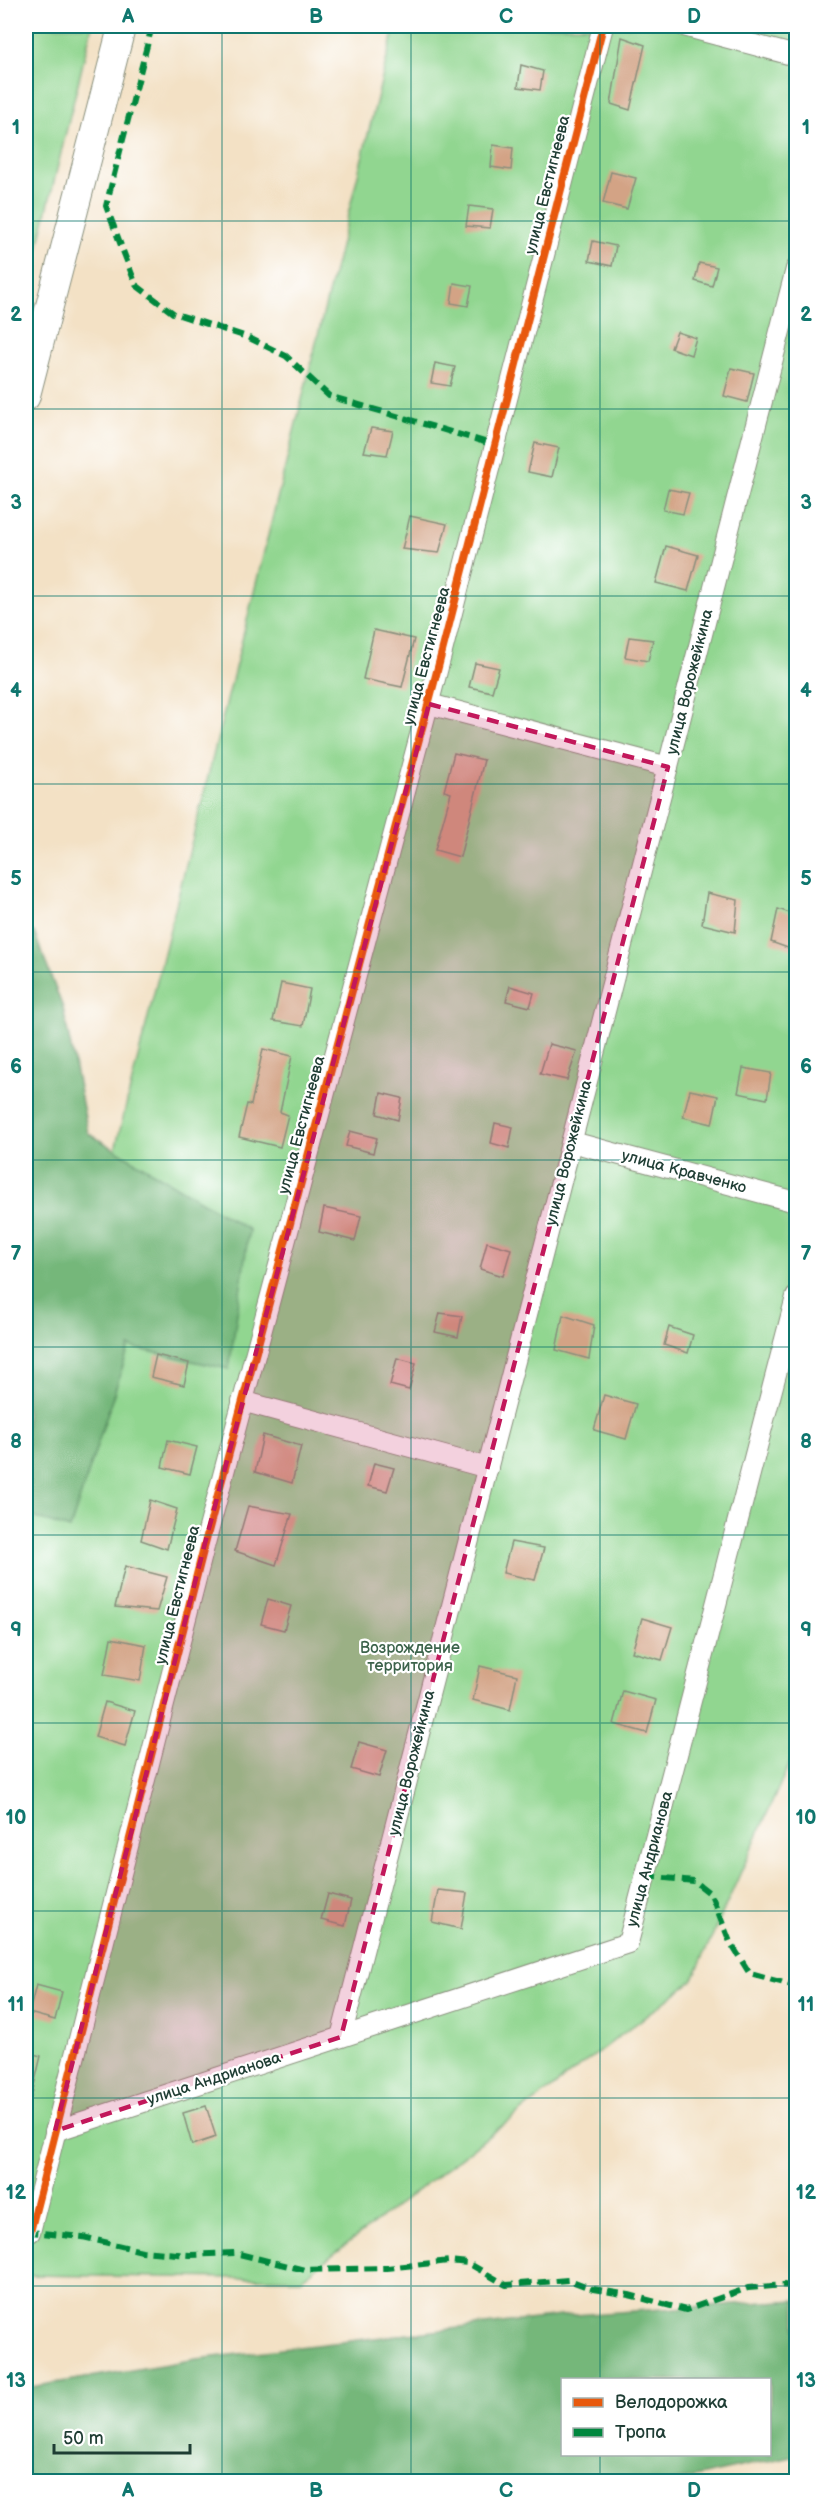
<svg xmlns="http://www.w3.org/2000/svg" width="822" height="2507" font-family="'Balsamiq Sans',sans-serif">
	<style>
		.green { fill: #91d690; stroke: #588a62; stroke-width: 1.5 }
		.forest { fill: #74b77a; stroke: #4a7a57; stroke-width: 1.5; fill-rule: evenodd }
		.building { fill: #d3a385 }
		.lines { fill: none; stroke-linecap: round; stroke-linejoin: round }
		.street-casing { stroke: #898f7c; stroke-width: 22 }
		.secondary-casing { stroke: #898f7c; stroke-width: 29 }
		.street { stroke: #fff; stroke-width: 20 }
		.secondary { stroke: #fff; stroke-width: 27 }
		.quiet { stroke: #00873e; stroke-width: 6; stroke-dasharray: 12 6; stroke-linecap: butt }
		.cycleway-casing { stroke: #fff; stroke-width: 11 }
		.cycleway { stroke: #e8590c; stroke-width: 8 }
		.marked { fill: #c2185b; fill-opacity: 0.2; stroke: #c2185b; stroke-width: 4.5; stroke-dasharray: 12 8; stroke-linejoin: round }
		.grid { fill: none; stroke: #0f766e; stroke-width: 1.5; stroke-opacity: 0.55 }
		.labels { text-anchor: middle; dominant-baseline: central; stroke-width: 4.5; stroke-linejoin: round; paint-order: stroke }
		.street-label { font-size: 16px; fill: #1f3d34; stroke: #fff }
		.park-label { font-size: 16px; fill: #3c634b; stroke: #fff }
		.neatline { fill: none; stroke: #0f766e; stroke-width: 2 }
		.grid-label { font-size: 20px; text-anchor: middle; font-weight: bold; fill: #0f766e }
	</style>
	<rect width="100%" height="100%" fill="#fff"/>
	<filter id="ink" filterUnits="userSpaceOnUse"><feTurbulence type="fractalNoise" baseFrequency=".0167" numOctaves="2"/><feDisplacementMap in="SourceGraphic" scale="12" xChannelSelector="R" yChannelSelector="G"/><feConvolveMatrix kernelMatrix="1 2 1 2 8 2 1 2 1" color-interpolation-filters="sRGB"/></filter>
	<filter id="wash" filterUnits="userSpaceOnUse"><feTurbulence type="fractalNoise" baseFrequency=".008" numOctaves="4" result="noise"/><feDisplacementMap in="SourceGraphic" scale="24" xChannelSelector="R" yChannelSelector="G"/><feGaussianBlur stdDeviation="1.35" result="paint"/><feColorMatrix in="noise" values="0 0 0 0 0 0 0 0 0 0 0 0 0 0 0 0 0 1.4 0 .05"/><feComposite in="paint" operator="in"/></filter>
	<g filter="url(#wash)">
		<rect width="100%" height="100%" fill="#f3e1c5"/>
		<g class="green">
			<path d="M26,26H92L26,296Z"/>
			<path d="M395,26H796V1749L692,1981L301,2279L26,2275V1507Z"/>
		</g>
		<g class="forest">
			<path d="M26,929L34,932L63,1008L88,1133L249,1230L229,1369L129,1347L70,1529L26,1515Z"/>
			<path d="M796,2300V2455L680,2480L664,2482L26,2481V2388L197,2359L560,2316ZM562,2380H770V2454H562Z"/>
		</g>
		<g id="blocks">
			<g class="building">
				<path d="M622,37L645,45L630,110L611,104Z"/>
				<path d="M521,65L543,71L540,90L518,87Z"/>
				<path d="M493,145L513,148L511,170L491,167Z"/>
				<path d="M611,172L636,178L627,209L603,203Z"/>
				<path d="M469,206L493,209L490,228L466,226Z"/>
				<path d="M593,241L616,246L612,266L589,261Z"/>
				<path d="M699,263L717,267L712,286L695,281Z"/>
				<path d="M454,283L472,286L468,306L451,303Z"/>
				<path d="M677,332L696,338L691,355L671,348Z"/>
				<path d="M435,363L455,367L450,386L431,383Z"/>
				<path d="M731,368L754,373L747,402L724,396Z"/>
				<path d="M371,428L393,431L387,455L364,452Z"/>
				<path d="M535,443L559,448L552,477L528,472Z"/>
				<path d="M668,489L689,493L683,514L663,510Z"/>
				<path d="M410,516L447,524L439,553L402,549Z"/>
				<path d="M666,546L698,555L688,591L656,583Z"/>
				<path d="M374,630L414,639L402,687L363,679Z"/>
				<path d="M629,637L653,640L648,661L625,657Z"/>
				<path d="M475,663L499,668L492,692L469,687Z"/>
				<path d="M454,753L484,760L460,857L435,850L451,793L444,791Z"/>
				<path d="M707,893L738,900L735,932L702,924Z"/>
				<path d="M778,909L796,915V951L771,942Z"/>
				<path d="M281,983L310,989L303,1026L273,1021Z"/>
				<path d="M510,986L534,993L530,1007L506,1001Z"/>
				<path d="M549,1044L577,1051L567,1080L540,1074Z"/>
				<path d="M263,1049L292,1056L280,1112L288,1115L280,1147L239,1137L247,1104L251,1105Z"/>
				<path d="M743,1068L771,1073L767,1099L738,1093Z"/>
				<path d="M690,1090L718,1096L712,1124L683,1117Z"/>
				<path d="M381,1093L402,1098L398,1120L377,1114Z"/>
				<path d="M495,1123L513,1127L509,1148L491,1143Z"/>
				<path d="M350,1131L377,1138L373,1153L346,1146Z"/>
				<path d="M324,1208L361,1216L355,1241L319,1232Z"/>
				<path d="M487,1242L511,1249L503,1276L480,1269Z"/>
				<path d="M440,1313L462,1316L458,1337L435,1332Z"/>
				<path d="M563,1315L594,1325L589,1359L556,1350Z"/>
				<path d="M669,1327L693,1335L688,1353L664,1345Z"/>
				<path d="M156,1355L189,1363L184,1385L151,1377Z"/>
				<path d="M397,1358L416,1363L409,1390L390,1385Z"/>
				<path d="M604,1395L636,1404L626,1439L594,1430Z"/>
				<path d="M263,1435L301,1446L292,1483L255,1472Z"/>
				<path d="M168,1440L197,1447L190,1474L162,1467Z"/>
				<path d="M374,1463L394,1468L387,1491L368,1486Z"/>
				<path d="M150,1500L177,1509L167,1549L141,1540Z"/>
				<path d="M248,1506L292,1514L276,1565L235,1551Z"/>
				<path d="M511,1542L544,1548L535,1580L503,1573Z"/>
				<path d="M125,1566L167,1577L157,1611L115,1607Z"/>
				<path d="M268,1599L291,1606L284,1630L261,1624Z"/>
				<path d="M642,1618L672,1627L662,1660L632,1652Z"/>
				<path d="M111,1638L146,1645L140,1681L104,1675Z"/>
				<path d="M480,1666L517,1675L510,1710L473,1700Z"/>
				<path d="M623,1691L656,1700L647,1733L614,1724Z"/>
				<path d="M105,1702L135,1711L125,1746L95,1737Z"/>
				<path d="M359,1742L387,1750L379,1777L351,1769Z"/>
				<path d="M438,1890L467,1893L461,1929L432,1922Z"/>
				<path d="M328,1894L351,1900L345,1926L321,1920Z"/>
				<path d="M36,1985L62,1992L55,2020L29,2013Z"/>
				<path d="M26,2052L41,2056L31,2098L26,2097Z"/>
				<path d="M206,2106L216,2137L192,2145L183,2113Z"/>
			</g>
		</g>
	</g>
	<g filter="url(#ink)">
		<use href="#blocks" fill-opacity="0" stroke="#898f7c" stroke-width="1.5"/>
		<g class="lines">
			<defs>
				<g id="street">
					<path d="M684,26L796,56"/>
					<path d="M429,704L668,767"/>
					<path d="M572,1142L796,1202"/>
					<path d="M242,1401L488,1468"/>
					<path d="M341,2037L796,269"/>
					<path d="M55,2131L628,1943L796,1297"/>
					<path d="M30,2232L204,1547L436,675L603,26"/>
				</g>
				<path id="secondary" d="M26,397L122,26"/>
			</defs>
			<use href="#street" class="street-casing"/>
			<use href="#secondary" class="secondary-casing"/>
			<use href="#street" class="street"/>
			<use href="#secondary" class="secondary"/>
			<g class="quiet">
				<path d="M152,26L106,206L136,285L173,313L247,337L286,356L329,396L495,445"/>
				<path d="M646,1876L694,1881L711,1894L730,1942L750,1974L796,1986"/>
				<path d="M27,2234L30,2232L83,2237L142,2251L190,2255L235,2253L305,2270L387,2268L449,2261L468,2263L506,2285L569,2280L593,2289L629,2295L686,2310L748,2288L784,2285L796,2287"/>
				<path d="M778,2482L796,2479"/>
			</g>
			<defs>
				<path id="cycleway" d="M30,2232L204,1547L436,675L603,26"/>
			</defs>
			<use href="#cycleway" class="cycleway-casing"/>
			<use href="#cycleway" class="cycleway"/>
		</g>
	</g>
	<path class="marked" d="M429,704L668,767L341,2037L55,2131L204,1547Z"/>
	<path class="grid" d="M222,26V2482M411,26V2482M600,26V2380M26,221H796M26,409H796M26,596H796M26,784H796M26,972H796M26,1160H796M26,1347H796M26,1535H796M26,1723H796M26,1911H796M26,2098H796M26,2286H796M600,2454V2482"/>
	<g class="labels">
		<g class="street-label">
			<text transform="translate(548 185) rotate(-76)">улица Евстигнеева</text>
			<text transform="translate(427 656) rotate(-75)">улица Евстигнеева</text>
			<text transform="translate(690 682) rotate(-76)">улица Ворожейкина</text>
			<text transform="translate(302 1125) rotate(-75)">улица Евстигнеева</text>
			<text transform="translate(569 1153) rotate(-76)">улица Ворожейкина</text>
			<text transform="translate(684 1172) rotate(15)">улица Кравченко</text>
			<text transform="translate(178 1595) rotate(-76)">улица Евстигнеева</text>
			<text transform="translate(412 1763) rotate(-76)">улица Ворожейкина</text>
			<text transform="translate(650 1859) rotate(-75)">улица Андрианова</text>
			<text transform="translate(214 2079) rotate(-18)">улица Андрианова</text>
		</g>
		<g class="park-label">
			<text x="410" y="1648">Возрождение<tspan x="410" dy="18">территория</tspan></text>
		</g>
	</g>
	<rect width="822" height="2507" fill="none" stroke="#fff" stroke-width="66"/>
	<rect x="561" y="2378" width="210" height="78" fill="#ffffff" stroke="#a5b1ae" stroke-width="1.5"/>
	<rect x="573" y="2398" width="30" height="9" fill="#e8590c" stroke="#a5b1ae" stroke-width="1.5"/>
	<text x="615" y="2408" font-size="18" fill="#1f3d34">Велодорожка</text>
	<rect x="573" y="2428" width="30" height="9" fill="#00873e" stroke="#a5b1ae" stroke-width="1.5"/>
	<text x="615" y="2438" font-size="18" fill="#1f3d34">Тропа</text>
	<path d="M54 2444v9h136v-9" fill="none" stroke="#1f3d34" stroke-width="3"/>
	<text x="63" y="2444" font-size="18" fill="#1f3d34" stroke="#ffffff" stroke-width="4.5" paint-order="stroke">50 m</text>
	<rect x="33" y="33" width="756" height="2441" class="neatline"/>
	<g class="grid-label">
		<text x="128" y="23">A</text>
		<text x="316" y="23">B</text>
		<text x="506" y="23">C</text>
		<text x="694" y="23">D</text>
		<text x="16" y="134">1</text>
		<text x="806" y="134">1</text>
		<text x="16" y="321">2</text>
		<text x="806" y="321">2</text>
		<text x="16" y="509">3</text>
		<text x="806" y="509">3</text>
		<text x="16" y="697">4</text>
		<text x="806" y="697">4</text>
		<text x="16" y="885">5</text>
		<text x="806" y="885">5</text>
		<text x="16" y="1073">6</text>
		<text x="806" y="1073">6</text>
		<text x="16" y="1260">7</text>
		<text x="806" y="1260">7</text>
		<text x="16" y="1448">8</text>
		<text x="806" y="1448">8</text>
		<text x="16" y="1636">9</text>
		<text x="806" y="1636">9</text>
		<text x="16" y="1824">10</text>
		<text x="806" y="1824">10</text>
		<text x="16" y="2011">11</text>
		<text x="806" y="2011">11</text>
		<text x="16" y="2199">12</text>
		<text x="806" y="2199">12</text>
		<text x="16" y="2387">13</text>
		<text x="806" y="2387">13</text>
		<text x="128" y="2497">A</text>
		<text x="316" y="2497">B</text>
		<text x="506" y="2497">C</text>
		<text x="694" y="2497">D</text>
	</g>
</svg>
